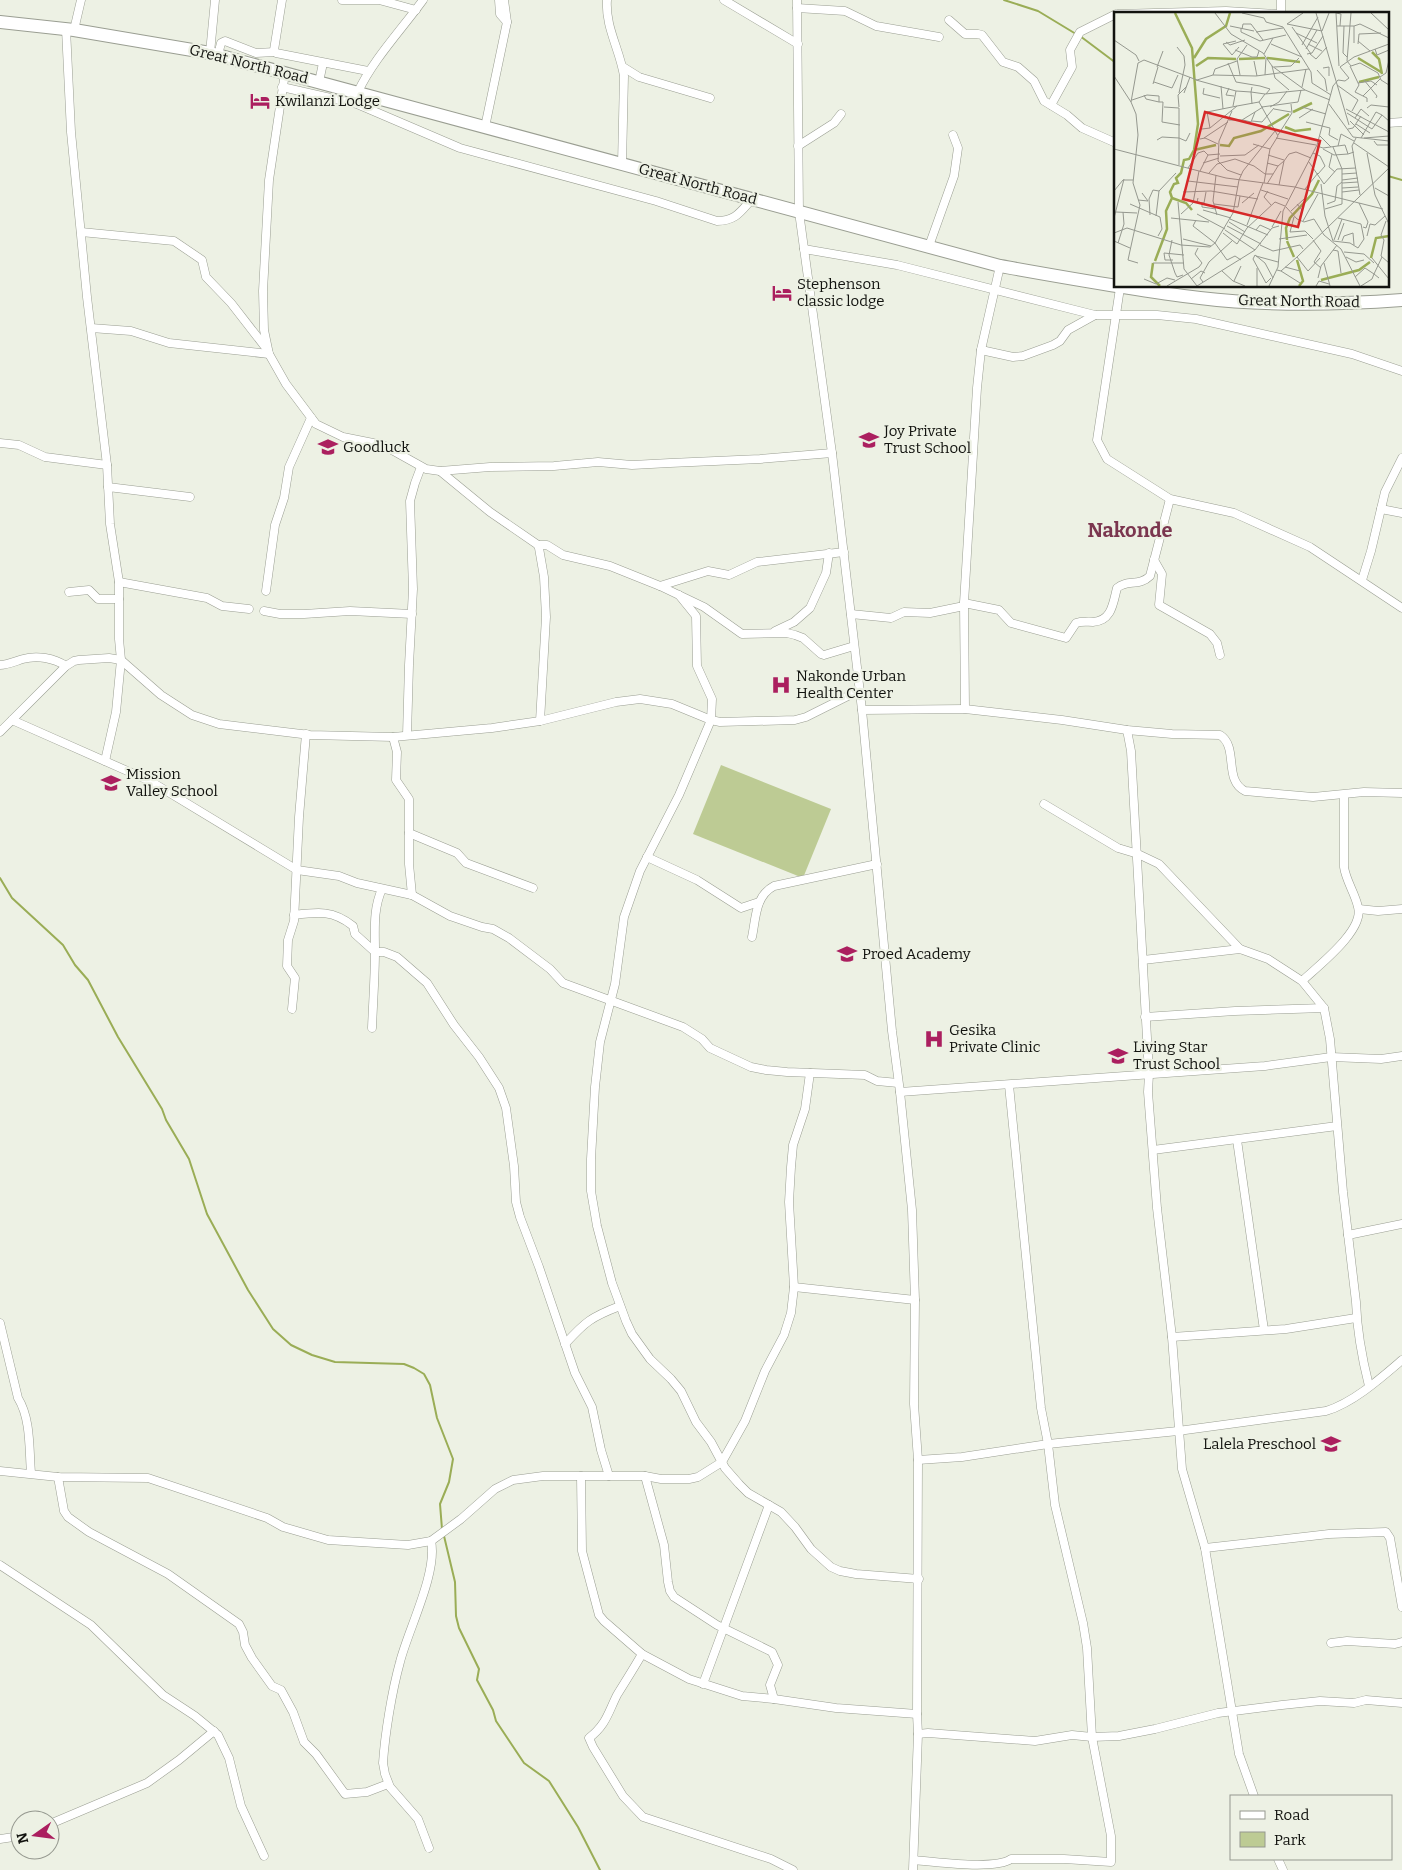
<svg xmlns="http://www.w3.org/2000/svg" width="1402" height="1870" font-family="Bitter,serif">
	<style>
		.green { fill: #bdcb94 }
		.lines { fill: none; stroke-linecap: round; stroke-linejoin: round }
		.stream { stroke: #9aad56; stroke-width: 2 }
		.minor-casing { stroke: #9a9e92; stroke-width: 9 }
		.trunk-casing { stroke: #9a9e92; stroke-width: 14 }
		.minor { stroke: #fff; stroke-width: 8 }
		.trunk { stroke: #fff; stroke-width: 12 }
		.labels { text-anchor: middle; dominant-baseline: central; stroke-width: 4.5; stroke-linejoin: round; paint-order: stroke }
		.street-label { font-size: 15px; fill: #12130f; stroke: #edf1e4 }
		.poi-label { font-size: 15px; fill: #12130f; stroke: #edf1e4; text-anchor: start }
		.district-label { font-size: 20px; font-weight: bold; fill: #7b364f; stroke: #edf1e4 }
		.inset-river { fill: none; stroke: #9aad56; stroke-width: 2.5 }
		.inset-road { fill: none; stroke: #95988f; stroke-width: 1 }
		.view { fill: #d62828; fill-opacity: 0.15; stroke: #d62828; stroke-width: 2.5 }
		.inset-edge { fill: none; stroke: #12130f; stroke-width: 2.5 }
	</style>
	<rect width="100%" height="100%" fill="#edf1e4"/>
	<path class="green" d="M721,765L831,809L803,878L693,834Z"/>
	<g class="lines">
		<g class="stream">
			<path d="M1004,0L1038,11L1076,34"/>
			<path d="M1080,36L1116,63"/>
			<path d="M1388,176L1402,180"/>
			<path d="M0,878L12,898L63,945L75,965L88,980L118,1037L162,1109L166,1120L189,1159L207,1214L248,1290L273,1329L291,1345L312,1355L335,1362L404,1364L414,1368L424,1374L430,1385L437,1418L453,1459L449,1482L440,1504L442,1529"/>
			<path d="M444,1536L455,1582L456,1616L459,1628L479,1669L477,1680L493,1710L496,1721L524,1763L549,1781L578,1827L600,1870"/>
		</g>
		<defs>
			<g id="minor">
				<path d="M282,0L274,50L276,53L368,71"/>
				<path d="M342,0H379L416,10"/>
				<path d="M499,0L500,14L507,22"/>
				<path d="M607,0C605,27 620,50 624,76L622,164"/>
				<path d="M724,0L798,44"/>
				<path d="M797,0L799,212L832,453L862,710L892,1031L900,1092L912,1210L915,1300L914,1404L918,1460L917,1714L918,1734L913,1870"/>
				<path d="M797,8L845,11L876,26L939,37"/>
				<path d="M1118,14L1226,11L1278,14"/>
				<path d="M1281,14V0"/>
				<path d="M949,20L965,34H978L982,35L1003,62L1018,67L1034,81L1044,101L1067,115L1082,128L1116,143"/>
				<path d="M66,29L71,132L87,297L107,465L110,524L119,582V639L121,660L116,712L105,761"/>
				<path d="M74,30L81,0"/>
				<path d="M210,53L215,0"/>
				<path d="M218,55L221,43L225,41L256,53L275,52"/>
				<path d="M623,67L639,77L710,98"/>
				<path d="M285,73L269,180L263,291L264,330L269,354L286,384L316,424L343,437L383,445L426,469L440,471L490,467L554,466L598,462L632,465L670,463L760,459L832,453"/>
				<path d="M319,82L323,63"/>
				<path d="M282,87L357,104L460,148L656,201L717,221C736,221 741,211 752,199"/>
				<path d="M358,92C372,61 402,29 423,0"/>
				<path d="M1051,105L1072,67L1070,50L1080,32L1116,14"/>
				<path d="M1388,123L1402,122"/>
				<path d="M485,127L507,22L504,0"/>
				<path d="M798,146L834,123L841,114"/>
				<path d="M81,232L174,241L202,260L206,277L231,303L266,348"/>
				<path d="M929,246L954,176L958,148L953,135"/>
				<path d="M804,249L897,265L1095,315H1157L1196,319L1352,354L1402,371"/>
				<path d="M1120,288L1097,440L1107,459L1170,499L1234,513L1310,547L1402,608"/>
				<path d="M91,328L131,331L169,343L269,354"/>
				<path d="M981,350L1013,357L1023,356L1053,345L1060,341L1068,330L1095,315"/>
				<path d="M0,443L19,445L45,457L107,465"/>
				<path d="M440,471L490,512L538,545L539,548L544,577L546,617L540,721"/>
				<path d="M108,487L190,497"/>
				<path d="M1381,509L1402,513"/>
				<path d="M538,545H547L563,555L610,566L660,586L704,607L742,634L787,633L795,635L803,638L821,654L824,655L854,646"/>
				<path d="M1154,560L1162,574L1159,605L1210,634L1217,643L1220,655"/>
				<path d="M1362,580L1371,551L1385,492L1402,458"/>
				<path d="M119,582L207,598L222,606L249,609"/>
				<path d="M660,586L708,571L729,575L757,562L844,552"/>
				<path d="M266,591L275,525L284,498L289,467L311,418"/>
				<path d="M69,592L89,590L98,599H119"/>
				<path d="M679,595L696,616L697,666L712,699L711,720L679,795L640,871L624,917L615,984L600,1042L595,1087L591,1159V1191L597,1226L612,1283L626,1321L632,1334L650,1359L671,1379L681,1391L696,1422L711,1442L725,1468L739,1484L748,1493L781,1512L795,1527L811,1549L831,1567L840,1571L856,1574L919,1579"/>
				<path d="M964,603L999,610L1011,623L1066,638L1076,623C1082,621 1087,622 1093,622C1112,621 1113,603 1117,588C1127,579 1139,587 1150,576L1170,499"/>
				<path d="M264,611L280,614H304L350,611L412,614"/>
				<path d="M851,614L891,618L904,612L930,613L964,606"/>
				<path d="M775,631L794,622L810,608L826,573L829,553"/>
				<path d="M0,665C8,665 16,661 23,659C37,655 54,658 66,666"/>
				<path d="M965,709L964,603L977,388L981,350L1000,266"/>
				<path d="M862,710L965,709L1062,720L1127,730L1172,734L1220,735C1239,747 1223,780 1245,791L1313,797L1364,792L1402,793"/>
				<path d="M12,720L150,781L297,870L339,876L357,883L412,895L450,916L482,927L493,929L509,938L550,969L563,983L683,1027L702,1039L710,1048L751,1067L766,1070L787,1072L865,1075L877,1081L898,1083"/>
				<path d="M1127,730L1131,751L1149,1074L1148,1092L1157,1208L1172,1337L1182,1469L1205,1548L1239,1754L1254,1796"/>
				<path d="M0,732L66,666L74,661L79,660L109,658L121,660L161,695L192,715L219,724L310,735L393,737L492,728L540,721L616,702L640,699L672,704L711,720L720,722L795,720L806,717L860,690"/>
				<path d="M407,735L409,665L413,589L410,501L415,483L421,467"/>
				<path d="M393,737L397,752L396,780L409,799V864L412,895"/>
				<path d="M1044,804L1118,848L1138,854L1159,864L1240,949"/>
				<path d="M409,833L457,853L466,863L533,888"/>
				<path d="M647,857L697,880L741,908L759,902"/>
				<path d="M1359,909L1378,911L1402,909"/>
				<path d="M294,915C318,912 333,910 353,926L355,934L375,952H384L397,957L427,983L454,1025L479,1057L499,1088L506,1108L514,1166L516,1202L520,1217L539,1267L575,1373L592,1407L601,1450L609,1476"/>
				<path d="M752,937C756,918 755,896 774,886L877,864"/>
				<path d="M1143,960L1240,949L1268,959L1302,981L1324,1008"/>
				<path d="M1302,981C1318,966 1365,930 1358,907C1355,893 1346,881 1344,867V795"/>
				<path d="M292,1009L295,978L287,966L288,940L294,921L299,817L306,734"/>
				<path d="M1145,1017L1235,1011L1324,1008L1330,1039L1343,1192L1356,1302C1357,1331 1362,1358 1369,1386"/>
				<path d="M372,1028C373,1002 375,976 375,950C375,929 373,909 382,889"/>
				<path d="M900,1092L1265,1066L1331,1057L1381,1059L1402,1056"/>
				<path d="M1237,1140L1264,1330"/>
				<path d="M1153,1150L1337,1126"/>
				<path d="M1348,1235L1402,1224"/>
				<path d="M794,1287L915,1300"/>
				<path d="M0,1323L18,1398C31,1419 29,1449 31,1473"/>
				<path d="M1172,1337L1286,1329L1356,1318"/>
				<path d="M565,1344C585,1322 591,1317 620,1306"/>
				<path d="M918,1460L962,1457L1048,1444L1178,1431L1326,1411C1353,1403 1381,1378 1402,1360"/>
				<path d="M0,1471L58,1477L148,1478L267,1518L283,1527L328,1540L408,1545L431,1541L461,1519L495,1489L513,1480L543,1476H645L661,1479H689L698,1477L722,1462L745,1421L765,1371L784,1335L791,1313L794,1287L789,1202L791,1167L793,1145L805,1109L810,1073"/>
				<path d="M581,1476L582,1551L599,1615L604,1621L642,1654L689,1679L742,1696L774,1699L836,1708L917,1714"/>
				<path d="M645,1476L664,1545L668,1582L670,1591L674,1597L717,1625L772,1652L778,1665L770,1685L774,1699"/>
				<path d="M58,1477L64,1511L68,1517L89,1532L168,1574L239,1624L243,1632L245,1645L252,1658L272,1686L281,1690L293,1712L304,1742L316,1754L345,1794L367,1792L388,1784"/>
				<path d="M1205,1548L1329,1534L1386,1532L1390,1538L1402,1607"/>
				<path d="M0,1565L91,1625L163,1695L195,1716L218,1735L229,1758L241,1806L264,1856"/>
				<path d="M1331,1643L1347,1641L1395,1644L1402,1642"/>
				<path d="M642,1654C634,1668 625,1682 617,1695C608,1713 606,1725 589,1738L593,1747L623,1796L643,1817L771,1859L793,1870"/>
				<path d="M703,1684L769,1505"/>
				<path d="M918,1734L928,1733L1035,1741L1072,1735L1092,1737L1119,1736L1155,1729L1218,1713L1282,1705L1320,1701L1354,1703L1366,1700L1402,1703"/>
				<path d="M50,1824L147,1783L179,1760L214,1731"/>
				<path d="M0,1839L20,1836"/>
				<path d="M429,1848L418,1819L390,1787L385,1774L383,1763C385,1733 392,1691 400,1662C408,1630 438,1572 431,1541"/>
				<path d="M1278,1859L1283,1870"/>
				<path d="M914,1860C936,1862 995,1870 1011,1859H1064L1111,1862V1836L1092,1737L1087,1648L1083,1623L1055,1505L1048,1444L1041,1408L1009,1085"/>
			</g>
			<path id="trunk" d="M0,22L74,30L210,53L1000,266C1067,278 1133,290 1200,298C1266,306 1335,305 1402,300"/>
		</defs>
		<use href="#minor" class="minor-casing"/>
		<use href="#trunk" class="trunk-casing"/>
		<use href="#minor" class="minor"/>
		<use href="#trunk" class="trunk"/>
	</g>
	<defs>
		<symbol id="hotel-bare" viewBox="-9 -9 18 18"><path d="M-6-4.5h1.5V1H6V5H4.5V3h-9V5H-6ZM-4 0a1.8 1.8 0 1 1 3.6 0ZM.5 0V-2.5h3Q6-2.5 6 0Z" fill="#ab1f5f" stroke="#edf1e4" stroke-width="2.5" paint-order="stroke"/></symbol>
		<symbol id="school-bare" viewBox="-9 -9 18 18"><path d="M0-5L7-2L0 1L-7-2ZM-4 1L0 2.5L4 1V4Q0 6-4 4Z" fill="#ab1f5f" stroke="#edf1e4" stroke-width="2.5" paint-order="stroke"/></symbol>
		<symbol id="hospital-bare" viewBox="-9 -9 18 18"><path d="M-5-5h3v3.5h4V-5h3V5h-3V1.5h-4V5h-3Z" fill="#ab1f5f" stroke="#edf1e4" stroke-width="2.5" paint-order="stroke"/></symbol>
	</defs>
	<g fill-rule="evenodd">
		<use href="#hotel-bare" x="246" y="87" width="28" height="28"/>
		<use href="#hotel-bare" x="768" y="279" width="28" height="28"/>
		<use href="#school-bare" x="855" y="426" width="28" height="28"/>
		<use href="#school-bare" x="314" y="433" width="28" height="28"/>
		<use href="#hospital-bare" x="767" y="671" width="28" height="28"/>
		<use href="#school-bare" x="97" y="769" width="28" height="28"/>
		<use href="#school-bare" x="833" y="940" width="28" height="28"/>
		<use href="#hospital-bare" x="920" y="1025" width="28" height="28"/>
		<use href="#school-bare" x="1104" y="1042" width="28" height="28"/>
		<use href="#school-bare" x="1317" y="1430" width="28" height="28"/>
	</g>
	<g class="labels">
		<g class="street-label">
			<text transform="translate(249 64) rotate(14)">Great North Road</text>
			<text transform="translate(698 184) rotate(15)">Great North Road</text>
			<text transform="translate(1299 301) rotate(1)">Great North Road</text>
		</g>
		<g class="poi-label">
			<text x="275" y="101">Kwilanzi Lodge</text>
			<text x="797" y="284">Stephenson<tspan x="797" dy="17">classic lodge</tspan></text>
			<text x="884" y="431">Joy Private<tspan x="884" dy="17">Trust School</tspan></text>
			<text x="343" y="447">Goodluck</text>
			<text x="796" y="676">Nakonde Urban<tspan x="796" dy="17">Health Center</tspan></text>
			<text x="126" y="774">Mission<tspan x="126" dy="17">Valley School</tspan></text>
			<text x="862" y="954">Proed Academy</text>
			<text x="949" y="1030">Gesika<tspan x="949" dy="17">Private Clinic</tspan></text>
			<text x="1133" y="1047">Living Star<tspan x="1133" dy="17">Trust School</tspan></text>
			<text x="1316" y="1444" text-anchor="end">Lalela Preschool</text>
		</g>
		<g class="district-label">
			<text x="1130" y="530">Nakonde</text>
		</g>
	</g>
	<g transform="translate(1114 12)">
		<rect width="275" height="275" fill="#edf1e4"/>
		<path class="inset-river" d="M258,40L265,47L268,62M80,46L92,27L112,14L116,1M153,46L186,50M244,46L267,60M125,47L151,46M82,54L94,46L122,47M245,70L265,65M179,100L198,91M171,115L181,119L197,117M106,133L115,134L120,126L147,119L175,102M80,138L102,133M58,186L72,191L78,198M173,228L172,216L176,206L198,182L205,168M173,229L180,245M257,246L262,226L275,224M183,248L189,269L185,274M41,249L53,217L52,199L58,186L56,180L60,172L64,171L62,166L67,161L70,148L75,147L80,138L84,112L78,36L61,1M39,251L37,265L46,274M207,268L245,258L256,250"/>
		<path class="inset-road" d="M101,1L117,22L149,41L158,54L191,78L216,88M128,1L150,6L152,10L169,15L197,60L198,71L217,83M189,1L173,12L208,19L215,1M202,1L235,113M222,1L227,2L226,14M222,1L225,54M237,1L233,49L237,54L246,51L264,61L267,68L275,73M257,1L275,18M116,14L140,19M223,14H240V31M230,14L229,41L233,45M240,14L246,12L275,26M178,15L197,42M127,16V20L146,29L172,23M128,17L129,12H137L149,28M142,20L169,16M182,21L203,31M0,28L22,43L25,49M122,29L109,32L118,43L125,35M244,29L256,39M112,30L116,33L131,28M157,32L188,45M194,32L208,39M244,32L245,22L267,21M188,33L204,5M63,35L70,44L71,53L65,81M192,37L203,18M261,37L263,43L275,38M121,38L138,45H143L145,39M150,42L159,26M193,42L198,41L209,24M196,42L202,47L213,35M140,49L143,64M114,51L122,70L146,74M158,54L161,66L175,78M236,54L245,73L241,80L253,86V90M43,55L49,39M160,55L177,54L185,46M226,55L240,45L275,32M209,56L215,55V64M203,58L211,67L213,79M99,63L101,57L123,49M126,63L123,47L133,33M151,63L152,46M0,64L17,90M266,65L272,61L275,48M82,68L122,79L137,80L138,75M250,68L263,84L262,86M40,70L58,76L64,63M244,71L257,69L263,73M39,72L44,55M223,73L244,88L238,99M107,74L109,97M146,74L156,77L152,82M188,75L192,57M90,76L89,82L106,86M115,76L112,83L120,84M70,81L76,65M30,83L32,87L45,90M249,84L266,67M18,88L33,83L45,84V90H49L48,110L66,113M138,92L137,80L151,82M215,92L239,125L275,129M119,94L122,79M50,95L65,96V153M65,95L64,83L73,74M148,95L184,90L187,78M156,95L165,90L173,79M188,95L212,102M253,96L257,93L275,95M160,97L177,100M232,97L275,120M118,99L105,129L104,149L113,158L127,163M233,101L258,117L268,103L275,109M185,106L199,97M241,106L247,97L255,104M115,108H128L149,95M129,108L137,110L141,100M138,109L148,110L160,96M236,109L250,123M192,110L216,116L215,123L224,128M242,112L256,121M96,116L93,100L123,94M88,117L96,116L123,94L145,90M234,117L239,116L247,104M164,123L178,101L177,92M206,124L217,135M65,126L72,129L76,121M90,126L114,110M162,126L202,133M242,126L238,134L246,183M247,126L262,100L268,103M250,126L275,124M86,127L91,126L104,132M43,128L48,125L65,126M260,129L263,133H275M240,131L275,155M139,132L156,137M203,134L209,136L231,133L234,142L240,140M224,134L227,122L240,129M0,137L112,166L181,175L269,197M209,137L220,143L234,142M199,141L206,144L211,154L204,162M253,141L261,183L275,212M218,142L215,155L221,160M154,143L170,148M106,144L131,143L145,133M195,150L210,172L223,157L242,156M89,151L105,146M153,151L164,154L170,149M74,156L84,141L90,139L94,143M77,157L74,169L124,175M86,159L94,143L106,142M95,161L103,152L121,147L140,154L151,162H159M228,162L243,161M102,163L99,189L103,203M125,168L119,201L101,231L113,248L121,244L127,248M125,168L129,159L161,119M228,168L244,166M150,171L156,137L164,124L145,90L151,82L191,78M228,171L244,170M153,172L164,154M207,172L211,204L219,229M165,173L170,149L175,142L182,140L197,146M228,176L244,175M261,176L275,184M191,177L204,161M147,178L174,187M0,179L9,168H19M154,179L150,185L157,193M69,180L97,179L144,187M228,180L245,178M84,186L83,190L90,191L92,180M24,188L34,189L28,181M64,190L70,257L83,274L141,238L158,216L165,214M128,191L140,181M245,191L254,210L252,216L249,215M16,192L46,205L48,217L44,224M88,192V195L102,197M100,192L124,195L126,184M183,192L188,198L185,208M213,192L221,189L223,174L228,170M172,195L183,207L190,210L200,207L210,223L227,237L246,274M211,197L228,192V157L219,135M89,198L117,206M177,199L190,187M2,200L23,201M67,202L79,191L85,159M83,202L111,217M36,203L35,187L39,178L45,179M42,204L45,179L62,161M180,205L176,220L191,219L199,227M0,206L10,167M57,206L95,210M116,207L154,223M189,209L204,182M272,209L267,223L270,228L267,244L275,251M115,210L131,220M133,213L149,171M113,214L147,232M158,215L167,199M111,218L141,238M142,218L146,213L157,218M0,221L13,216L67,233L96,235L101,231L79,214L82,208M109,221L123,232L133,216L161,190L171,194M253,224L256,212L261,213L271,204M69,227L97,234M165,227L193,223M58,228L55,243L61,261L63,265L69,263M199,228L207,239L200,250L207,256M220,228L228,207M224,228L230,211M0,229L16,236M219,229L236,231L244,236L250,227L247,212L224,206M228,229L230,224L239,221L240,233M4,231L10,212L9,200M146,233L159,239L186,233L189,237M219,238L224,239L227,261M230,240L250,242L260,251M141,243L139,247L152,271L157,266M141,243L151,251L159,266M142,244L164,250M183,245L194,259L206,246M232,245L242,250L250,248M258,246L275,267M59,248H51L50,241L70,243M24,251L14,248L26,193L19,171L24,123L22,102L17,90L24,51L30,48L83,68L99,63L142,64L195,57M39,251H70M210,251L216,274M171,255L186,259M163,258L167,259L183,245L275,156M108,259L119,269L131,274M167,259L186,271M241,265L251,256L260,262L268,245M204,266L207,254L223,233M30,267L42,272L53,266L61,268M77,267L87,259L91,261M120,269L127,254M89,270L86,266L95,250L118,229M53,274L85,255L88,251L81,242L84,236M143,274V256M155,274L164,255L169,199L203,133L219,74L224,68L231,69L235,66L226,55M202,274L205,269L215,272M247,274L258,267L260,262L265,266"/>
		<path class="view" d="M91,100L206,129L184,215L69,187Z"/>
		<rect width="275" height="275" class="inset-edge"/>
	</g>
	<rect x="1230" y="1795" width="162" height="65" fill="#edf1e4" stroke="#95988f"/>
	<rect x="1240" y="1811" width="25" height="8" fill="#ffffff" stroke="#95988f"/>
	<text x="1274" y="1820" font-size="15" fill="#12130f">Road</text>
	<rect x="1240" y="1832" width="25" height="15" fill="#bdcb94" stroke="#95988f"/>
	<text x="1274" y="1845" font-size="15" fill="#12130f">Park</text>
	<g transform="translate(35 1835) rotate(256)"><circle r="24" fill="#edf1e4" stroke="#95988f"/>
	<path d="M0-4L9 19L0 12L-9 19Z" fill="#ab1f5f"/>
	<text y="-8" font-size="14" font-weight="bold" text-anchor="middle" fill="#12130f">N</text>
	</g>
</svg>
